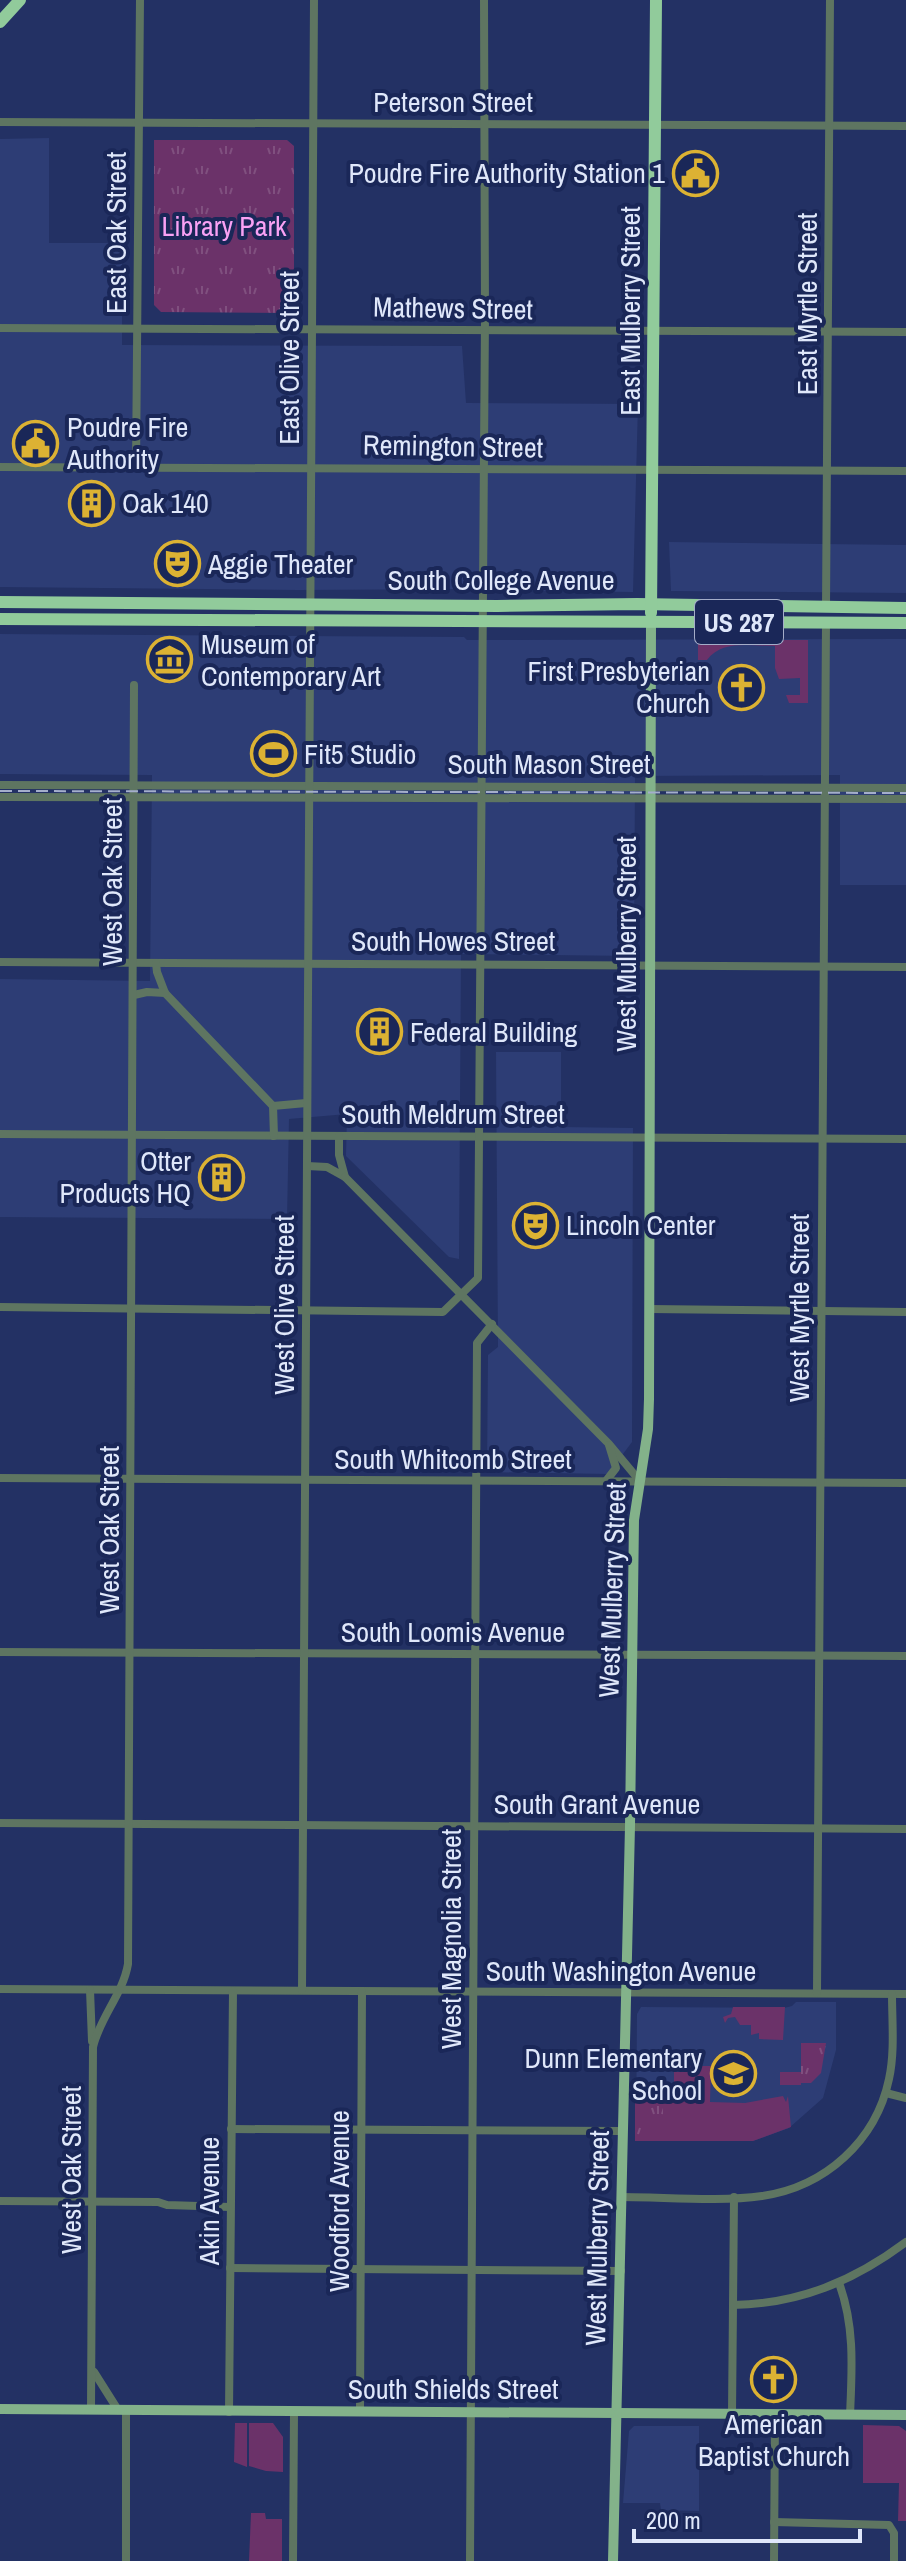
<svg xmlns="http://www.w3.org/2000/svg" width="906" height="2561" font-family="'Archivo Narrow',sans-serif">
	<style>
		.built { fill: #2d3d75 }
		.grass { fill: #6b3269 }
		.park { fill: url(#park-tufts) }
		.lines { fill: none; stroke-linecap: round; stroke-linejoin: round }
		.minor { stroke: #5e7561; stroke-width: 8 }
		.major { stroke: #83b28a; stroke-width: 10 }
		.highway { stroke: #91cb9b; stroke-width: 12 }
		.rail { stroke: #a4aecb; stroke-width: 2; stroke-dasharray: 12 6; stroke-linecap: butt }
		.labels { text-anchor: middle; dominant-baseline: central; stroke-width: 8; stroke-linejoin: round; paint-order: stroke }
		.shield { fill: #1a2758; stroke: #a4adc9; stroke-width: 2 }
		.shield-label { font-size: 26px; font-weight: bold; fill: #dfe7fa }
		.street-label { font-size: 28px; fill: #dfe7fa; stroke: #1a2758 }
		.poi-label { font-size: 28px; fill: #dfe7fa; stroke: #1a2758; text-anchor: start }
		.park-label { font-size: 28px; fill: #f9a1f4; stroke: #1a2758 }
	</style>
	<defs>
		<pattern id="park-tufts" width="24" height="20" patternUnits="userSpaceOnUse" patternTransform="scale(2)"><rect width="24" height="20" fill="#6b3269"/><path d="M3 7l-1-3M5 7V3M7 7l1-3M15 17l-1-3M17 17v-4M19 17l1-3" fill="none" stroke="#80507f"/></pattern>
	</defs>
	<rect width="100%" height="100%" fill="#233164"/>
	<g class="built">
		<path d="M49,138V243H122V345L462,346L466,403L638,404L633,592L498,590L496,586H471L463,589L298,590L0,587V139Z"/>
		<path d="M669,542L906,545V593L671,591Z"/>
		<path d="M0,634L464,637L467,640L906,639V885H840V775L635,776L634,956L461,954L459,1259L449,1257L346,1156L347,1114L289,1119L287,1219L0,1217V979L150,981L152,775L0,774Z"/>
		<path d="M496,1052H561V1127L633,1128L632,1442L608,1474L487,1472L488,1355L498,1347Z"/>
		<path d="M796,2002H836V2050L823,2098L789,2128L753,2141H636L637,2014L641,2007L784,2008L792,2006Z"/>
		<path d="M634,2426H699V2511L661,2510L660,2503H623L629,2431Z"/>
	</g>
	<g class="grass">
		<path d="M698,640H808V703H789L786,695H800V678L779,679L775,668V646C752,646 722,639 707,660H698Z"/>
		<path d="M733,2007H785L783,2040L759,2039V2033L751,2035V2025H740L735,2017L728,2018L725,2023L723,2017L731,2014Z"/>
		<path d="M686,2066H711L710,2102L745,2103L783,2096L786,2102L788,2096L791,2127L753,2141H663V2090L674,2088V2072H686Z"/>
		<rect x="780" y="2072" width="21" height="13"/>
		<path d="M235,2423H247V2467L234,2462Z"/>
		<path d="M249,2423H273L283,2437V2472L266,2471L249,2466Z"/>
		<path d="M863,2425L899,2426L906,2431V2521H898L899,2483H863Z"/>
		<path d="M251,2513H265L266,2519H282V2561H249Z"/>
	</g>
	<g class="park">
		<path d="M154,140H287L294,146V313L161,312L154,305Z"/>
		<path d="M801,2043H826L821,2073L811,2083H801Z"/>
		<path d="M635,2087L663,2090V2141H635Z"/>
	</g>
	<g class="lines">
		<g class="minor">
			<path d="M0,122L906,126"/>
			<path d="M0,328L906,332"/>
			<path d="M0,467L906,471"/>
			<path d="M136,467L140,0"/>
			<path d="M826,608L830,0"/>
			<path d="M0,785L906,788"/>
			<path d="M0,797L906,799"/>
			<path d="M0,962L906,967"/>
			<path d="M156,963L157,972L165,993L273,1106"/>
			<path d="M134,995L147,992L165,993"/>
			<path d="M0,1134L906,1139"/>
			<path d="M274,1136L273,1106L306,1103"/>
			<path d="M307,1166L327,1167L345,1177L339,1155V1136"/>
			<path d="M345,1177L609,1444L639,1480"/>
			<path d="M0,1307L443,1312L478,1278L485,316L484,0"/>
			<path d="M649,1309L906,1312"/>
			<path d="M0,1478L906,1483"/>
			<path d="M606,1481L616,1468L609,1445"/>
			<path d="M0,1652L906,1656"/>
			<path d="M0,1823L906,1829"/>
			<path d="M0,1989L906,1994"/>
			<path d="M90,1990L92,2041"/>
			<path d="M302,1990L314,0"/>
			<path d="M817,1993L826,623"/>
			<path d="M886,2093L906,2098"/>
			<path d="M231,2129L622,2131"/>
			<path d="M621,2197C665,2197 720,2202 762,2196C825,2187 876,2141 889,2079C895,2052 892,2021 892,1994"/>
			<path d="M0,2201L158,2202L167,2205L230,2207"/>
			<path d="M230,2268L621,2271"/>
			<path d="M839,2283C855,2326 852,2369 850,2415"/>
			<path d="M733,2305C799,2304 854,2281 906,2242"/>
			<path d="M94,2372L118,2410"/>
			<path d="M91,2410L93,2047C100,2017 123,1994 128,1964L134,685"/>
			<path d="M229,2412L233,1991"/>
			<path d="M360,2412L362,1991"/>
			<path d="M732,2414L734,2197"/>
			<path d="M774,2522L889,2525L894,2533V2561"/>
			<path d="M126,2561V2411"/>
			<path d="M293,2561L294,2412"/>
			<path d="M470,2561L477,1343L492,1324"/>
			<path d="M774,2561L775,2414"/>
		</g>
		<g class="major">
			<path d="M0,2409L906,2415"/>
			<path d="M613,2561L630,1826L634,1520L648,1429L649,1399L651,622"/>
		</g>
		<g class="highway">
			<path d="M0,22L20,0"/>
			<path d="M0,602L497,606L637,604L906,608"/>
			<path d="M651,613L656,0"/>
			<path d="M0,619L906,623"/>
		</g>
		<path class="rail" d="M0,791L906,793"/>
	</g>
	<defs>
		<symbol id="civic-ring" viewBox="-11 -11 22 22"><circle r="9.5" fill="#1a2758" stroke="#dcb233" stroke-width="1.5"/><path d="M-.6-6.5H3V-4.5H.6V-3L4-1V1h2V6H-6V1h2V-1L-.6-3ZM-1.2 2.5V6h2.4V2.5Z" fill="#dcb233"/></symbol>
		<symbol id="building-ring" viewBox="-11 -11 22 22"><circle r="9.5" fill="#1a2758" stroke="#dcb233" stroke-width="1.5"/><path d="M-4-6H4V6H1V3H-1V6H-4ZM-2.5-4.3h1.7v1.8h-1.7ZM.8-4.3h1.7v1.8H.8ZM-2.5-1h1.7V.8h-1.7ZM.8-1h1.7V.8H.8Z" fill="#dcb233"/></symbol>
		<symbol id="theatre-ring" viewBox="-11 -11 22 22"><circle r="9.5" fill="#1a2758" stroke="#dcb233" stroke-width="1.5"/><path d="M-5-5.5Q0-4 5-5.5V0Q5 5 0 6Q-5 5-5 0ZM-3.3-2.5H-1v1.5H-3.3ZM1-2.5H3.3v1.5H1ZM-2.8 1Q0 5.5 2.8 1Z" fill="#dcb233"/></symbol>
		<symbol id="museum-ring" viewBox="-11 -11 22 22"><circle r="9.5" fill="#1a2758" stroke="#dcb233" stroke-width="1.5"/><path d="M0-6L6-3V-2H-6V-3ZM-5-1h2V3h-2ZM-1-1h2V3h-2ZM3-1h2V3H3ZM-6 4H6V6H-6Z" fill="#dcb233"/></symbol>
		<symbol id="church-ring" viewBox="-11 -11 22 22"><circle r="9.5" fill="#1a2758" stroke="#dcb233" stroke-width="1.5"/><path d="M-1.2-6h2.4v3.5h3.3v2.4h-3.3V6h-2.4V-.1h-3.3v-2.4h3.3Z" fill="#dcb233"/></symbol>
		<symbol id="stadium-ring" viewBox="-11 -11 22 22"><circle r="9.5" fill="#1a2758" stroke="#dcb233" stroke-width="1.5"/><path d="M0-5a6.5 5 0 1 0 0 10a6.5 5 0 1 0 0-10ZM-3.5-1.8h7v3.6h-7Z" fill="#dcb233"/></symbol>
		<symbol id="school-ring" viewBox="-11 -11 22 22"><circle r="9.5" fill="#1a2758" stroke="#dcb233" stroke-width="1.5"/><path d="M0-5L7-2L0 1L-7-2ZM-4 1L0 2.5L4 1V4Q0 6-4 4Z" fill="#dcb233"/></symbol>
	</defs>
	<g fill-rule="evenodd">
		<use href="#civic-ring" x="670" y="148" width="51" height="51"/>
		<use href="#civic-ring" x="10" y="418" width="51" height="51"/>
		<use href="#building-ring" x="66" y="478" width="51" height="51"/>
		<use href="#theatre-ring" x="152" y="538" width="51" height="51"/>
		<use href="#museum-ring" x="144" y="634" width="51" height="51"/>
		<use href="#church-ring" x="716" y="662" width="51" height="51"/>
		<use href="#stadium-ring" x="248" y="728" width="51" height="51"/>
		<use href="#building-ring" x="354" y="1006" width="51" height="51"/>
		<use href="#building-ring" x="196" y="1152" width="51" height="51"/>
		<use href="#theatre-ring" x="510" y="1200" width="51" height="51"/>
		<use href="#school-ring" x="708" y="2048" width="51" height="51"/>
		<use href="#church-ring" x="748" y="2354" width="51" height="51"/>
	</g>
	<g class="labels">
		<rect class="shield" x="695" y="600" width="88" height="44" rx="6"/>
		<g class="shield-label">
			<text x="739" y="622">US 287</text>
		</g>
		<g class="street-label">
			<text x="453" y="102">Peterson Street</text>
			<text transform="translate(116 233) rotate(-90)">East Oak Street</text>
			<text transform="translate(807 304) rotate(-90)">East Myrtle Street</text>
			<text transform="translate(453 308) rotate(1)">Mathews Street</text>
			<text transform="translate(630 311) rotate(-90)">East Mulberry Street</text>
			<text transform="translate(289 358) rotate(-90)">East Olive Street</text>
			<text transform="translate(453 446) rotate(1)">Remington Street</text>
			<text x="501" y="580">South College Avenue</text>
			<text x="549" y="764">South Mason Street</text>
			<text transform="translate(112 882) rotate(-90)">West Oak Street</text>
			<text x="453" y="941">South Howes Street</text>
			<text transform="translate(626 944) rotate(-90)">West Mulberry Street</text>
			<text x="453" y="1114">South Meldrum Street</text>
			<text transform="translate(284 1305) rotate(-90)">West Olive Street</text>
			<text transform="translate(799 1308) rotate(-90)">West Myrtle Street</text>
			<text x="453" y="1459">South Whitcomb Street</text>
			<text transform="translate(109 1530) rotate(-90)">West Oak Street</text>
			<text transform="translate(612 1590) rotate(-88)">West Mulberry Street</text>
			<text x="453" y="1632">South Loomis Avenue</text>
			<text x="597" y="1804">South Grant Avenue</text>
			<text transform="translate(451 1939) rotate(-90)">West Magnolia Street</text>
			<text x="621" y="1971">South Washington Avenue</text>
			<text transform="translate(71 2170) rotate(-90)">West Oak Street</text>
			<text transform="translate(209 2201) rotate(-90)">Akin Avenue</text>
			<text transform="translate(339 2201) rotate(-90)">Woodford Avenue</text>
			<text transform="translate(597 2238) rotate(-89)">West Mulberry Street</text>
			<text x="453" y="2389">South Shields Street</text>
		</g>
		<g class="poi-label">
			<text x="665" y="173" text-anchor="end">Poudre Fire Authority Station 1</text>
			<text x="67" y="427">Poudre Fire<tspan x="67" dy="32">Authority</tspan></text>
			<text x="122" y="503">Oak 140</text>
			<text x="208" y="564">Aggie Theater</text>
			<text x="201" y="644">Museum of<tspan x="201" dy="32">Contemporary Art</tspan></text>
			<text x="710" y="671" text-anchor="end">First Presbyterian<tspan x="710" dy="32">Church</tspan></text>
			<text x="304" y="754">Fit5 Studio</text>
			<text x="410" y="1032">Federal Building</text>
			<text x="191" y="1161" text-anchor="end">Otter<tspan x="191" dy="32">Products HQ</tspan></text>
			<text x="566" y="1225">Lincoln Center</text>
			<text x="702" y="2058" text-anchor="end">Dunn Elementary<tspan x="702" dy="32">School</tspan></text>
			<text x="774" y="2424" text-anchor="middle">American<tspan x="774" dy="32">Baptist Church</tspan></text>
		</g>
		<g class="park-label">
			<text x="224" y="226">Library Park</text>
		</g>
	</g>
	<path d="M634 2529v12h226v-12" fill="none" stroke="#dfe7fa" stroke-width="4"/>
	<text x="646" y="2529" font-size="24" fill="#dfe7fa" stroke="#1a2758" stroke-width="6" paint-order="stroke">200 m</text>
</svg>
